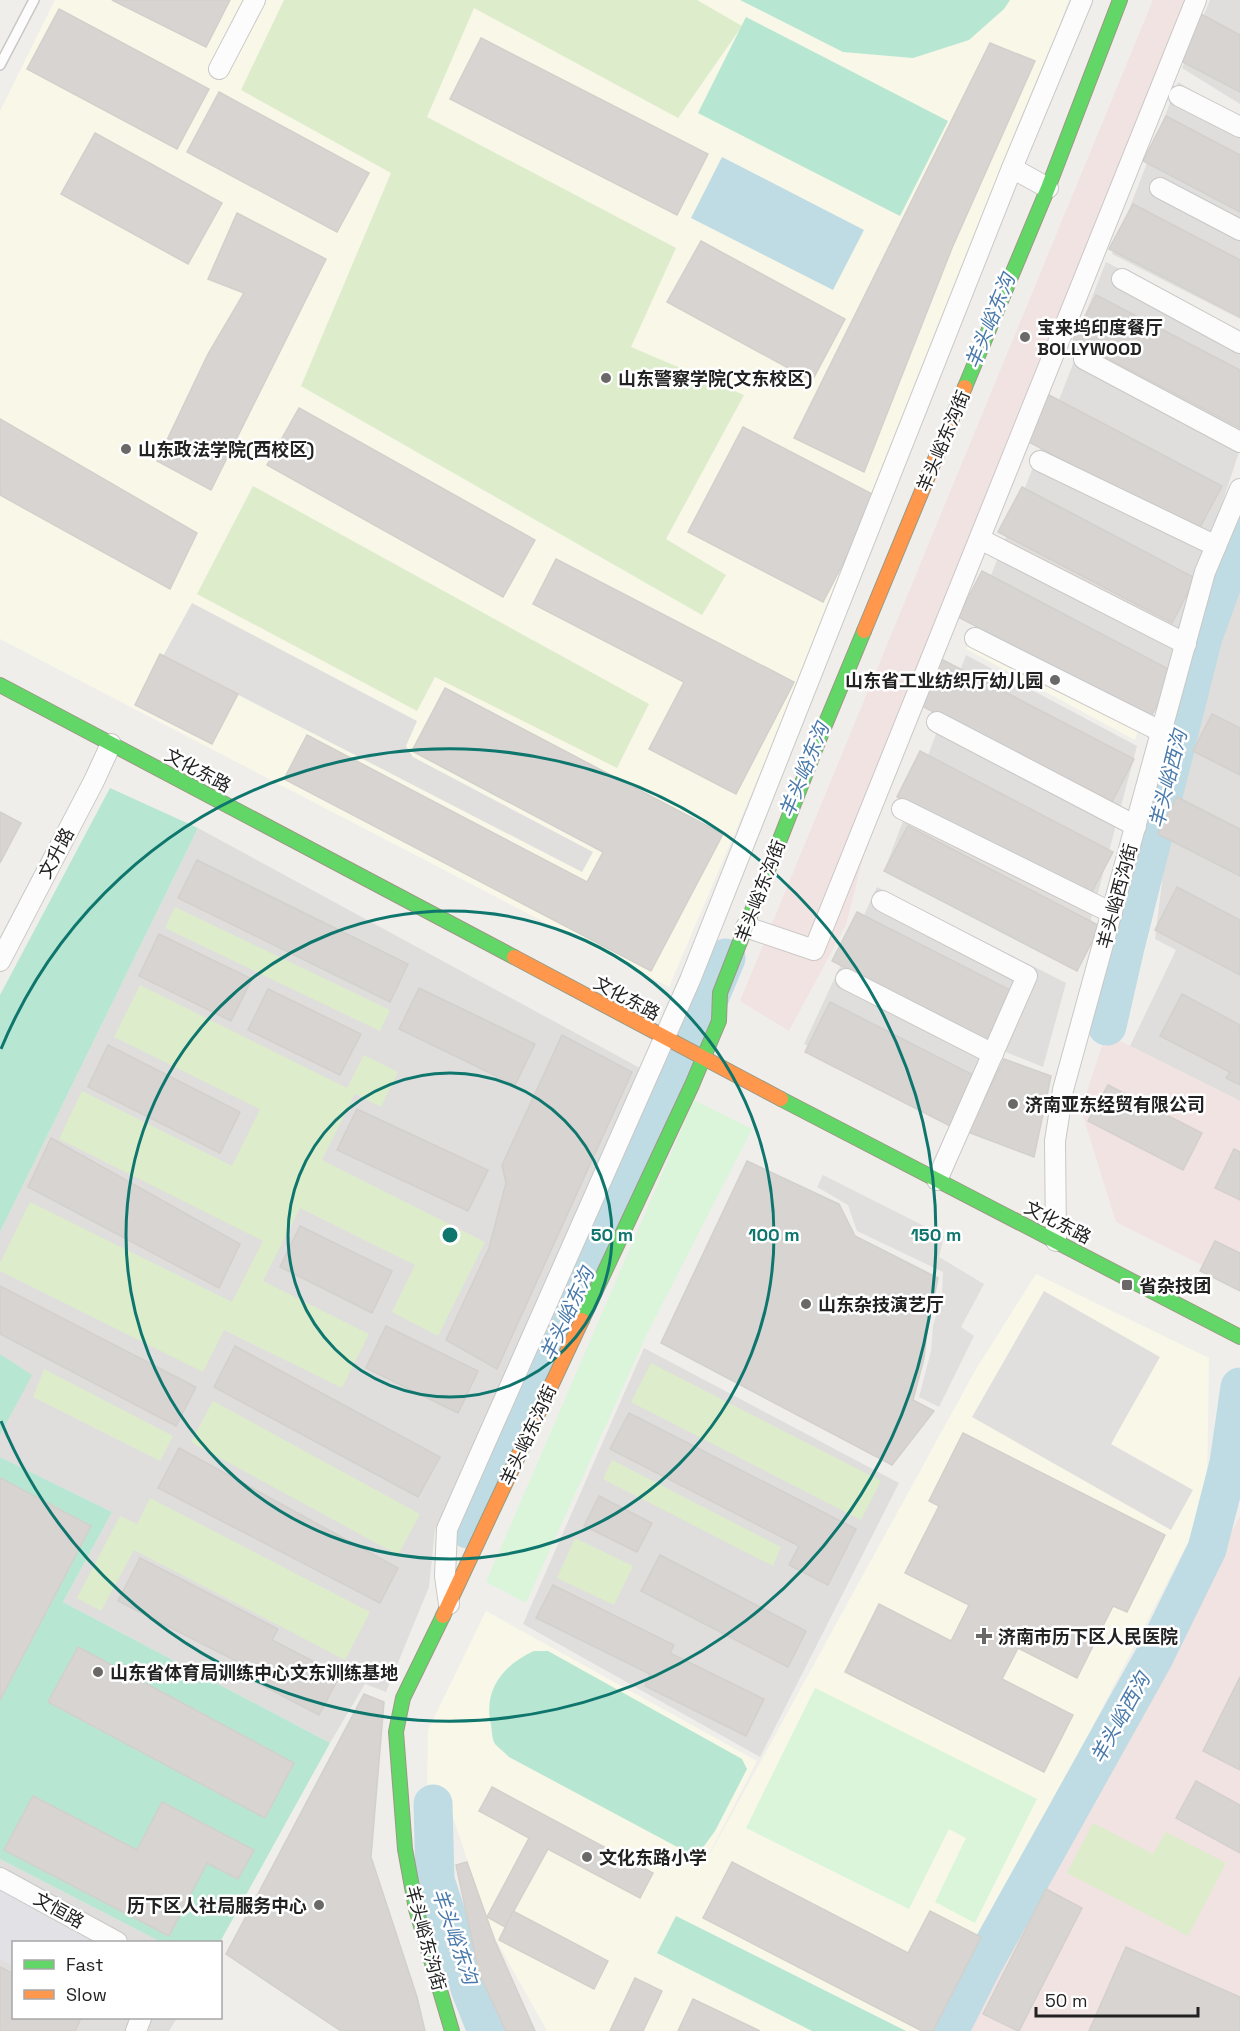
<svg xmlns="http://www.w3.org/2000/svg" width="1240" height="2031" font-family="'Space Grotesk','Noto Sans SC',sans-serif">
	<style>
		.residential { fill: #dfdedc }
		.commercial { fill: #f1e3e1 }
		.education { fill: #f8f7e8 }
		.grass { fill: #ddeccb }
		.park { fill: #daf5da }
		.pitch { fill: #b7e6d2 }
		.parking { fill: #e0dfde }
		.plaza { fill: #e2e1e5 }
		.water { fill: #bfdbe3 }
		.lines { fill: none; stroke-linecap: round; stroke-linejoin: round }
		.river { stroke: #bfdbe3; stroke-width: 39 }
		.building { fill: #d7d4d2; stroke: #d3d0cc; stroke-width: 1.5 }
		.lane-casing { stroke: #c9c8c7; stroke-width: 12 }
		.street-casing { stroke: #c9c8c7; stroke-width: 22 }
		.fast-casing { stroke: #999a82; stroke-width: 16 }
		.slow-casing { stroke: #999a82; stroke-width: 16 }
		.lane { stroke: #fdfcfc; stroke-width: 9 }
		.street { stroke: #fdfcfc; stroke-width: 20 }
		.fast { stroke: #63d668; stroke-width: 14 }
		.slow { stroke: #ff974d; stroke-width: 14 }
		.ring { fill: none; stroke: #0f766e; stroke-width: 3 }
		.poi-dot { fill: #6a6968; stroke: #fff; stroke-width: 2 }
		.labels { text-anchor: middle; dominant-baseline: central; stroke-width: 5; stroke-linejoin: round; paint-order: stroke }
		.poi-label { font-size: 18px; font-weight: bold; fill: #222; stroke: #fff; text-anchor: start }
		.street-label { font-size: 18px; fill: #222; stroke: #fff }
		.water-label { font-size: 20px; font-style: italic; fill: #4a7aab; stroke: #fff }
		.centre { fill: #0f766e; stroke: #fff; stroke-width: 3 }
		.ring-label { font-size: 18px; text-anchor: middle; font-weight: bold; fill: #0f766e; stroke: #fff; stroke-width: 5; stroke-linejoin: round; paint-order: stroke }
	</style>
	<rect width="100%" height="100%" fill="#f0eeeb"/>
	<g class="residential">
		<path d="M1210,0H1240V104L1182,68Z"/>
		<path d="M1178,82L1240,118V319L1112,254Z"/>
		<path d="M1106,262L1240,330V449L1160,692L981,601L1078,351L1072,347Z"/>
		<path d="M1240,586V1101L1130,1046L1176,950L1155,939L1169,824L1206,681Z"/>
		<path d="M966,655L1137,746L1078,968L886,866Z"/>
		<path d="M198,828L640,1068L435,1530L429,1587L386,1692L365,1684L330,1743L63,1602L112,1512L0,1457V1435L31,1375L0,1354V1232Z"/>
		<path d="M877,887L1066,983L1043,1067L1001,1050L971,1115L804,1044Z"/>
		<path d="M644,1348L899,1483L760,1757L523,1624Z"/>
		<path d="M0,1859L161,1942H14V2018H177L169,2031H0Z"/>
	</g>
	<g class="commercial">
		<path d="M1153,0H1205L971,579L863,858L846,925L789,1031L740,1001Z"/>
		<path d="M1106,1034L1240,1101V1284L1116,1222L1081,1110Z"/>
		<path d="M1240,1516V2031H968Z"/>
	</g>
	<g class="education">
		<path d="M55,0H1069L878,497L669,987L0,639V111Z"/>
		<path d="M979,624L1144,712L1135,740L966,649Z"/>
		<path d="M1036,1274L1209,1358L1207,1485L1188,1542L935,2031H547L496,1940L486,1916L449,1805L427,1802L428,1730L486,1611L757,1761L700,1872L976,1369Z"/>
	</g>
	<g class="grass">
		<path d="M284,0H697L742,26L678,118L474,8L427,117L676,248L631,347L744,395L666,539L726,575L702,615L301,386L391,173L241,90Z"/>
		<path d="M253,486L649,704L617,768L435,677L417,711L197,594Z"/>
		<path d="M175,907L390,1010L380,1031L165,928Z"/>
		<path d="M140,985L347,1088L364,1055L398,1072L381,1107L355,1094L322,1160L485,1242L438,1336L392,1312L415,1265L300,1208L263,1281L369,1334L342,1388L224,1330L203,1372L0,1271V1263L30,1202L232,1302L263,1241L59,1139L82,1091L232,1166L260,1109L114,1037Z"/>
		<path d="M651,1363L881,1481L861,1520L631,1402Z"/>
		<path d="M44,1369L173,1436L160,1461L33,1397Z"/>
		<path d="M213,1401L420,1514L398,1555L191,1442Z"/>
		<path d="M612,1460L781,1547L773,1566L603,1479Z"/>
		<path d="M150,1498L370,1612L345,1660L134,1550L101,1611L77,1598L120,1516L137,1524Z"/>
		<path d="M575,1538L633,1566L614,1605L557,1578Z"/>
		<path d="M1093,1823L1153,1854L1166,1832L1226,1863L1188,1936L1067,1873Z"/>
	</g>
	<g class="park">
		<path d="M694,1100L752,1129L647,1334L526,1603L486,1582Z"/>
		<path d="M815,1688L1037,1799L975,1923L935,1902L966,1838L949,1829L909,1909L746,1828Z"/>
	</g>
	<g class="pitch">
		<path d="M740,0H1010L1004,9L969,40L913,58L843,52Z"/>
		<path d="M746,17L948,121L900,216L698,113Z"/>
		<path d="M110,788L198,828L0,1232V995Z"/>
		<path d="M0,1354L32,1375L0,1435Z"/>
		<path d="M0,1457L112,1512L63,1602L330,1743L220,1942H161L0,1859Z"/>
		<path d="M534,1651H548L742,1759L747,1769L715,1831L696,1857L509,1757C505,1753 499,1748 495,1744C492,1739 492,1731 491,1725C483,1690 503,1665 534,1651Z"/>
		<path d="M676,1916L906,2031H812L657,1953Z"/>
	</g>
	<g class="parking">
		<path d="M192,603L417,721L406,746L413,757L593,852L582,872L163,656Z"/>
		<path d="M823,1175L944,1236L939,1257L984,1284L961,1327L974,1336L939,1407L919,1397L931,1351L933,1326L942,1294L943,1272L857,1231L848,1205L817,1187Z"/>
		<path d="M1044,1291L1160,1357L1111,1444L1193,1490L1171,1530L972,1417Z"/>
	</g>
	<path class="plaza" d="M0,1886L107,1942H14L13,1966L0,1959Z"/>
	<path class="water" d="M722,157L864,230L833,290L691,218Z"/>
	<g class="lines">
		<g class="river">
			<path d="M1107,1026L1125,947L1203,637L1240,534"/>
			<path d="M468,1529L697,1027L726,958"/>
			<path d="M433,1804L435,1880L471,1991L487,2031"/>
			<path d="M949,2031L983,1964L1154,1657L1207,1549L1229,1463L1240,1387"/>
		</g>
	</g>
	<g class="building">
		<path d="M112,0H230L206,47Z"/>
		<path d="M59,9L209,89L177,149L27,69Z"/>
		<path d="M1201,14L1240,35V92L1177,59Z"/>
		<path d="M481,38L708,154L677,215L450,99Z"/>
		<path d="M990,43L1035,61L952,248L864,472L794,438Z"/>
		<path d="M219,92L369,173L337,232L187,152Z"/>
		<path d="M1166,116L1240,155V212L1143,161Z"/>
		<path d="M95,133L222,203L188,264L61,194Z"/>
		<path d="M1133,204L1240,260V317L1109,249Z"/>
		<path d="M237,213L326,259L211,490L157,461L208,354L244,293L208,279Z"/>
		<path d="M701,241L845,319L812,381L667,302Z"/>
		<path d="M1096,295L1240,370V428L1073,340Z"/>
		<path d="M1049,395L1222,486L1198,531L1025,440Z"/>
		<path d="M299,408L535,540L503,597L267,465Z"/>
		<path d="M0,419L197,533L170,589L0,495Z"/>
		<path d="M743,427L878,497L823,602L688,532Z"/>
		<path d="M1022,487L1195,578L1172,623L998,532Z"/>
		<path d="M556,559L794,682L736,794L649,749L684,682L533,604Z"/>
		<path d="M982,571L1174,672L1151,717L958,617Z"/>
		<path d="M160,654L238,694L212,744L135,705Z"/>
		<path d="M941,659L1134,759L1111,804L918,704Z"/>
		<path d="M445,688L723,834L651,971L284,779L307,735L587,882L603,852L412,751Z"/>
		<path d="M1212,714L1240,728V775L1193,751Z"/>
		<path d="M920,751L1113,852L1089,897L897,797Z"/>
		<path d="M1177,797L1240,829V876L1158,834Z"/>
		<path d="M0,812L21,823L0,863Z"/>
		<path d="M908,826L1100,926L1077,971L884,871Z"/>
		<path d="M197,860L408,964L390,1002L178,898Z"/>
		<path d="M1177,887L1240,920V975L1155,930Z"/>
		<path d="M857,912L1020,995L995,1044L832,961Z"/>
		<path d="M159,934L252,979L231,1021L139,976Z"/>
		<path d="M419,988L535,1044L515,1085L399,1029Z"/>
		<path d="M268,989L361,1034L340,1075L248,1030Z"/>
		<path d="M1182,994L1240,1025V1085L1226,1078L1230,1072L1160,1036Z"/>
		<path d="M830,1002L981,1079L956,1129L805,1052Z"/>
		<path d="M562,1035L632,1072L497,1369L446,1340L489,1248L506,1183L502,1165Z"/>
		<path d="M108,1045L240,1112L220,1153L88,1087Z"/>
		<path d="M1004,1059L1051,1076L1034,1157L968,1132Z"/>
		<path d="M1108,1085L1202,1133L1183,1170L1088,1121Z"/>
		<path d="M357,1109L488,1170L468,1211L337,1150Z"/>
		<path d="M51,1138L240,1244L219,1288L28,1187Z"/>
		<path d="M1234,1149L1240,1152V1200L1215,1188Z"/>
		<path d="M747,1161L839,1204L855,1236L938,1278L927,1331L924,1358L913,1400L934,1411L892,1465L661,1343Z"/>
		<path d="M300,1226L392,1271L372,1313L280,1267Z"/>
		<path d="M1215,1241L1240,1253V1291L1200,1271Z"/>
		<path d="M0,1286L196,1387L176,1426L0,1334Z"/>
		<path d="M386,1326L478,1371L458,1413L366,1368Z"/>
		<path d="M235,1346L440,1457L418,1497L214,1387Z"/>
		<path d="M629,1413L856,1529L828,1585L789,1565L799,1546L610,1449Z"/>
		<path d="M963,1433L1165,1535L1127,1612L1113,1606L1077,1678L1018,1648L1002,1679L1073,1715L1044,1772L845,1672L879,1604L951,1641L969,1605L905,1573L939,1506L929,1501Z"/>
		<path d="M179,1448L398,1568L380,1603L158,1488Z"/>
		<path d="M0,1478L91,1526L0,1700Z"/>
		<path d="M599,1496L652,1523L637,1552L584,1526Z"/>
		<path d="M660,1555L806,1631L788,1667L641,1591Z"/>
		<path d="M140,1558L278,1629L272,1640L340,1675L319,1715L244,1676L248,1667L118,1601Z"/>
		<path d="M553,1585L674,1645L670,1653L764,1699L746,1736L645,1686L650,1674L536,1618Z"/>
		<path d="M78,1647L294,1763L265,1818L48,1702Z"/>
		<path d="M1240,1677V1770L1203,1751Z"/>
		<path d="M364,1694L384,1702L371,1857L417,1997L425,2031H341L226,1954Z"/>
		<path d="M1196,1781L1240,1805V1853L1176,1818Z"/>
		<path d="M492,1787L653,1873L640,1898L548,1849L505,1927L487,1917L529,1838L479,1811Z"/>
		<path d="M33,1796L137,1850L162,1802L254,1850L238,1879L207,1863L169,1936L4,1850Z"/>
		<path d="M467,1862L495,1941L535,2031H506L479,1973L456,1865Z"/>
		<path d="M732,1862L908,1953L930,1911L981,1937L933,2031H922L703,1918Z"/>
		<path d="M1046,1889L1082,1908L1019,2031H1018L983,2014Z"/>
		<path d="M513,1911L608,1961L594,1989L499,1940Z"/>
		<path d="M1126,1947L1240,1997V2031H1089Z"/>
		<path d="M0,1967L14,1974V2018H81L75,2031H0Z"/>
		<path d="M635,1978L662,1991L643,2031H610Z"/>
		<path d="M693,1999L760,2031H678Z"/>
	</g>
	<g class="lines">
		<defs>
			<path id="lane" d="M0,65L34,0"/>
			<g id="street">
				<path d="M219,69L255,0"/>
				<path d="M1179,96L1240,127"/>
				<path d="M1012,168L1048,188"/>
				<path d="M1160,188L1240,230"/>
				<path d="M1122,279L1240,343"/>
				<path d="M1084,359L1240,442"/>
				<path d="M1040,461L1216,546"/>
				<path d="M980,539L1186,644"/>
				<path d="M975,638L1162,732"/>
				<path d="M937,722L1136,826"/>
				<path d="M902,809L1112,913"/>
				<path d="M882,901L1027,976L937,1180"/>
				<path d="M746,927L814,950L1196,0"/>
				<path d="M0,961L94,781L111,744"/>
				<path d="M846,979L993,1054"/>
				<path d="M1056,1241L1055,1141L1063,1090L1205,572L1240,489"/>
				<path d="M449,1604L445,1576L447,1529L690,980L1012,168L1082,0"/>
				<path d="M0,1878L117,1942"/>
				<path d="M136,2031L141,2018"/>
			</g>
			<g id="fast">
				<path d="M965,387L1048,188L1120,0"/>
				<path d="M0,685L514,957"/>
				<path d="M781,1099L1240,1337"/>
				<path d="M582,1320L692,1085L719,1021L720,993L820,737L864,631"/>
				<path d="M443,1616L403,1698L396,1732L405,1849L416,1909L452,2031"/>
			</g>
			<g id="slow">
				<path d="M864,631L965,387"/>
				<path d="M514,957L781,1099"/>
				<path d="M443,1616L582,1320"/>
			</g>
		</defs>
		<use href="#lane" class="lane-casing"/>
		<use href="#street" class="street-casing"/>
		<use href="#fast" class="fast-casing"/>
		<use href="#slow" class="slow-casing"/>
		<use href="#lane" class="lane"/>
		<use href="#street" class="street"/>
		<use href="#fast" class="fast"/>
		<use href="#slow" class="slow"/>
	</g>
	<g class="ring">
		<circle cx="450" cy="1235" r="162"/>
		<circle cx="450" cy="1235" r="324"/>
		<path d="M1 1049A486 486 0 1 1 1 1421"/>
	</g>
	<g class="poi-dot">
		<circle cx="1025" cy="337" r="6"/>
		<circle cx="606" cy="378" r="6"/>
		<circle cx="126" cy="449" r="6"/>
		<circle cx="1055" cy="680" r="6"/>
		<circle cx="1013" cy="1104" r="6"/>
		<rect x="1121" y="1279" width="12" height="12" rx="3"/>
		<circle cx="806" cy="1304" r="6"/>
		<path d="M981 1627h6v6h6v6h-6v6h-6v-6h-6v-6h6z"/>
		<circle cx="98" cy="1672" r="6"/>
		<circle cx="587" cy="1857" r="6"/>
		<circle cx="319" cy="1905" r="6"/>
	</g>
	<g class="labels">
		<g class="poi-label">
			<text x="1037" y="327">宝来坞印度餐厅<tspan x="1037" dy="21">BOLLYWOOD</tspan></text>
			<text x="618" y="378">山东警察学院(文东校区)</text>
			<text x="138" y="449">山东政法学院(西校区)</text>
			<text x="1043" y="680" text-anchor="end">山东省工业纺织厅幼儿园</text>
			<text x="1025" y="1104">济南亚东经贸有限公司</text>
			<text x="1139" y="1285">省杂技团</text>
			<text x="818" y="1304">山东杂技演艺厅</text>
			<text x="998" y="1636">济南市历下区人民医院</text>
			<text x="110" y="1672">山东省体育局训练中心文东训练基地</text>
			<text x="599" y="1857">文化东路小学</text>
			<text x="307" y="1905" text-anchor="end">历下区人社局服务中心</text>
		</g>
		<g class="street-label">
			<text transform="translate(943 441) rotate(-67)">羊头峪东沟街</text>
			<text transform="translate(198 770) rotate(28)">文化东路</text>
			<text transform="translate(56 853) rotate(-62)">文升路</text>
			<text transform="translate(760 891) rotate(-69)">羊头峪东沟街</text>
			<text transform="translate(1117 896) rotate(-75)">羊头峪西沟街</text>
			<text transform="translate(627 998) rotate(28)">文化东路</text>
			<text transform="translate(1058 1222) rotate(27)">文化东路</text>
			<text transform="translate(528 1435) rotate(-65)">羊头峪东沟街</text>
			<text transform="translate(59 1910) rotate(29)">文恒路</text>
			<text transform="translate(426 1938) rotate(75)">羊头峪东沟街</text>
		</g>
		<g class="water-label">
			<text transform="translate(990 321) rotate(-68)">羊头峪东沟</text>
			<text transform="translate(804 770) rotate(-68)">羊头峪东沟</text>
			<text transform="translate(1168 779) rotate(-76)">羊头峪西沟</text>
			<text transform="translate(567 1314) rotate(-65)">羊头峪东沟</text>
			<text transform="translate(1120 1718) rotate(-61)">羊头峪西沟</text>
			<text transform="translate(455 1936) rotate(71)">羊头峪东沟</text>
		</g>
	</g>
	<circle cx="450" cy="1235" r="9" class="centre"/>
	<g class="ring-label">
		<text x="612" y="1241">50 m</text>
		<text x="774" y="1241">100 m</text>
		<text x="936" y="1241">150 m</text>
	</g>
	<rect x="12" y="1941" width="210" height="78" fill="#ffffff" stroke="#a7a7a7" stroke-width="1.5"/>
	<rect x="24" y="1960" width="30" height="9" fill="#63d668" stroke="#a7a7a7" stroke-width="1.5"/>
	<text x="66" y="1971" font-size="18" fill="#222222">Fast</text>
	<rect x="24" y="1990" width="30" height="9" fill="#ff974d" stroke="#a7a7a7" stroke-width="1.5"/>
	<text x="66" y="2001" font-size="18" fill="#222222">Slow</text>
	<path d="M1036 2007v9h162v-9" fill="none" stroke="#222222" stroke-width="3"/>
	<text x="1045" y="2007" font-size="18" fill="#222222" stroke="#ffffff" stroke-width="4.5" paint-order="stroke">50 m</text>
</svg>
